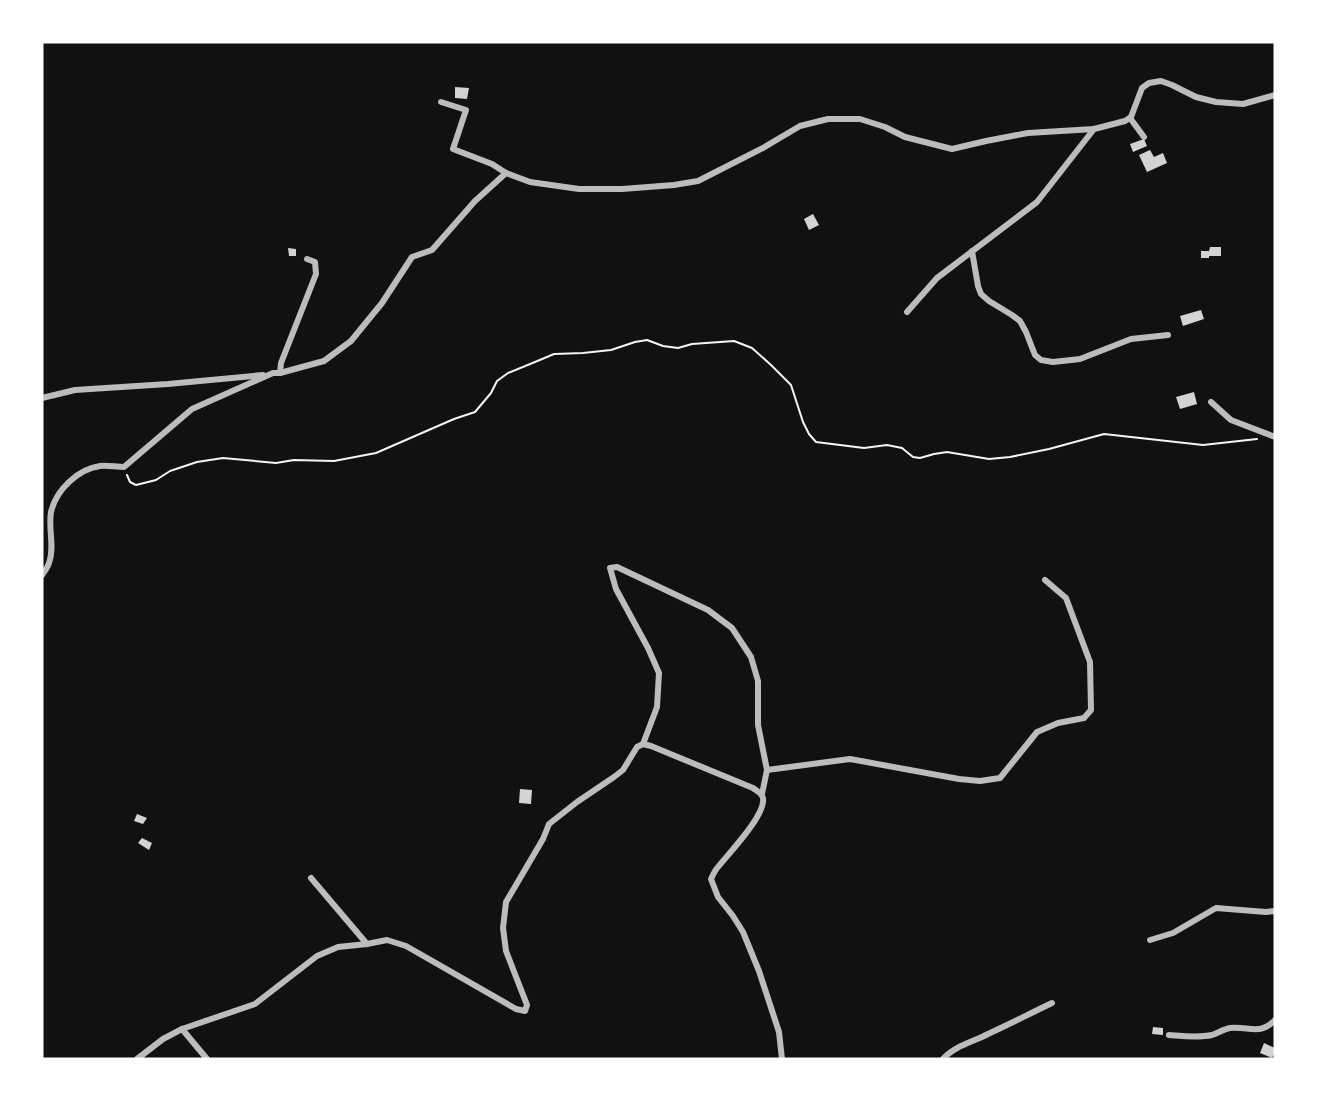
<svg xmlns="http://www.w3.org/2000/svg" width="1317" height="1101" font-family="'Asap Condensed',sans-serif">
	<style>
		.building { fill: #d3d3d3 }
		.lines { fill: none; stroke-linecap: round; stroke-linejoin: round }
		.path { stroke: #f5f5f5; stroke-width: 2 }
		.minor { stroke: #bcbcbc; stroke-width: 6 }
	</style>
	<rect width="100%" height="100%" fill="#111"/>
	<g class="building">
		<path d="M455,87L469,88L467,99L455,98Z"/>
		<path d="M1144,139L1147,146L1133,152L1130,144Z"/>
		<path d="M1150,150L1154,157L1163,153L1167,163L1147,172L1139,155Z"/>
		<path d="M813,214L819,225L809,230L804,219Z"/>
		<path d="M1210,247H1221V256H1209V258H1201V251H1209Z"/>
		<path d="M288,248L296,249V256H289Z"/>
		<path d="M1201,310L1204,319L1183,326L1180,316Z"/>
		<path d="M1194,392L1197,404L1180,409L1176,397Z"/>
		<path d="M520,789L532,790L531,804L519,803Z"/>
		<path d="M137,814L147,818L143,824L134,821Z"/>
		<path d="M142,838L152,843L149,850L138,843Z"/>
		<path d="M1153,1027L1163,1028V1035L1152,1034Z"/>
		<path d="M1264,1043L1275,1048V1053L1272,1058L1260,1053Z"/>
	</g>
	<g class="lines">
		<path class="path" d="M127,475L130,482L136,485L156,480L170,471L197,462L223,458L276,463L294,460L334,461L376,453L454,419L475,412L491,393L497,381L508,373L535,362L554,354L583,353L611,350L635,342L647,340L663,346L678,348L692,344L734,341L752,348L771,365L791,385L803,422L809,434L816,442L864,448L887,445L902,448L913,457L920,458L934,454L947,452L989,459L1010,457L1049,449L1104,434L1203,445L1257,439"/>
		<g class="minor">
			<path d="M441,102L466,110L453,149L492,164L506,173L530,182L579,189H622L674,185L698,181L763,148L800,126L828,119H860L885,127L905,137L952,149L986,141L1028,133L1094,129L1125,121L1131,117L1142,88L1149,83L1161,81L1172,85L1196,97L1216,102L1243,104L1275,95"/>
			<path d="M1130,118L1144,137"/>
			<path d="M972,251L978,286L981,294L989,301L1012,315L1020,321L1026,332L1035,355L1041,360L1053,362L1080,359L1131,339L1168,335"/>
			<path d="M907,312L937,278L1037,202L1094,129"/>
			<path d="M280,373L281,363L316,274L315,262L307,259"/>
			<path d="M42,398L75,390L168,384L263,375"/>
			<path d="M1211,402L1231,420L1275,437"/>
			<path d="M42,575C44,572 48,567 49,563C55,548 48,528 51,512C56,490 78,469 100,466C107,465 116,467 124,467L192,409L273,373H280L324,361L351,341L382,303L412,257L432,250L475,201L506,173"/>
			<path d="M643,744L657,707L659,673L648,648L616,589L610,568L617,567L708,610L732,628L751,657L758,681V725L767,770L762,794"/>
			<path d="M767,770L850,759L959,779L980,781L1000,778L1037,732L1058,723L1084,718L1091,710L1090,662L1066,598L1045,580"/>
			<path d="M311,878L367,944"/>
			<path d="M1150,940L1173,933L1216,908L1266,912L1275,911"/>
			<path d="M182,1029L207,1059"/>
			<path d="M1169,1035C1183,1036 1198,1038 1212,1035C1218,1033 1224,1029 1230,1028C1249,1026 1260,1036 1275,1020"/>
			<path d="M137,1059L163,1039L182,1029L255,1004L317,956L338,947L367,944L387,940L406,946L516,1009L525,1011L527,1005L506,951L503,928L506,902L543,839L549,824L577,802L614,777L623,770L637,747L643,744L651,746L753,788C757,791 762,793 763,798C766,815 729,853 718,867C715,870 713,875 711,879L718,897L733,916L743,932L759,971L779,1032L782,1059"/>
			<path d="M943,1059C954,1046 973,1042 988,1034C1010,1024 1031,1013 1052,1003"/>
		</g>
	</g>
	<rect width="1317" height="1101" fill="none" stroke="#ffffff" stroke-width="87"/>
</svg>
